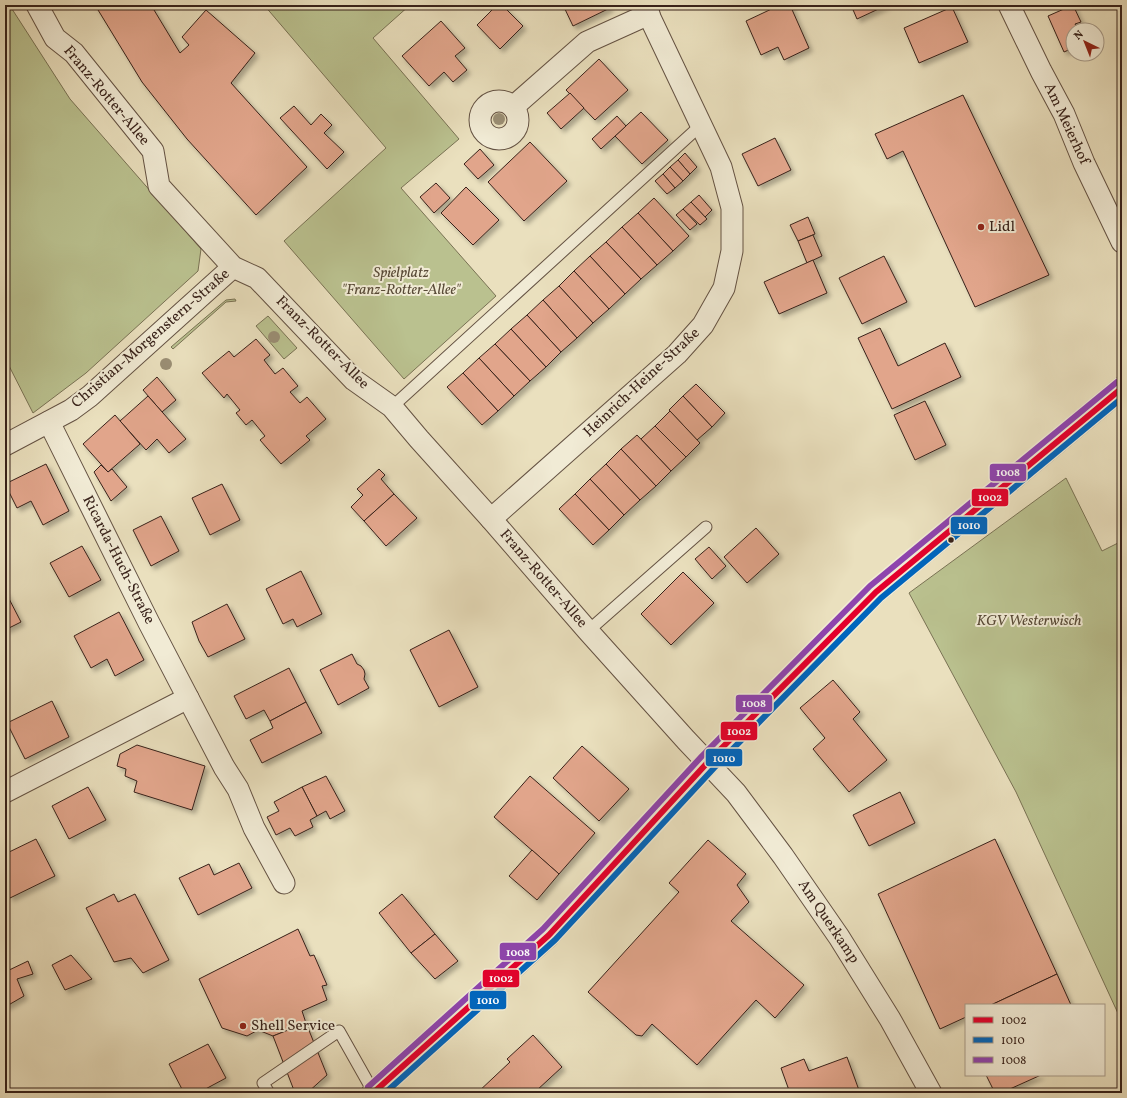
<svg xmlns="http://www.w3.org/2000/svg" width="1127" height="1098" font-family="Vollkorn,serif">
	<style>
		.green { fill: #bac18f; stroke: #797254 }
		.building { fill: #e1a58b; stroke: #38221a; filter: url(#shadow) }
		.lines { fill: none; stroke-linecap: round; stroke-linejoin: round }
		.service-casing { stroke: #645243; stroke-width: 13 }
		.minor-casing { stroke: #645243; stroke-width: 23 }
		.tertiary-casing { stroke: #645243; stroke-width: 24 }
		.service { stroke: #f1ebd5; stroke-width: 11 }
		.minor { stroke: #f1ebd5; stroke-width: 21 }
		.tertiary { stroke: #f1ebd5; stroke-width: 22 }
		.bus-1-casing { stroke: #f1ebd5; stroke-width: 9 }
		.bus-2-casing { stroke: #f1ebd5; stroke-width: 9 }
		.bus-3-casing { stroke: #f1ebd5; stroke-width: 9 }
		.bus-1 { stroke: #e4002b; stroke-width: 6 }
		.bus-2 { stroke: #0065bd; stroke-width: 6 }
		.bus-3 { stroke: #8e44ad; stroke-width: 6 }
		.tree { fill: #9a8e74 }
		.poi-dot { fill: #8f2418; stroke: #f1ebd5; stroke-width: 1.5 }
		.bus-dot { fill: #38221a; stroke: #f1ebd5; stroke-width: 1.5 }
		.labels { text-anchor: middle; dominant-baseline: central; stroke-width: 4; stroke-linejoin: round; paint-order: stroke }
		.street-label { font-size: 15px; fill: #38221a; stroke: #f1ebd5 }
		.poi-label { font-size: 15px; fill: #38221a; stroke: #f1ebd5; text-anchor: start }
		.park-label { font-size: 15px; font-style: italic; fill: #584a37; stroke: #f1ebd5 }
		.line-badge { stroke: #f1ebd5; stroke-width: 1.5 }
		.badge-label { font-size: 11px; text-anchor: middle; font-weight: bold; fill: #fff }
	</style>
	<defs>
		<filter id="shadow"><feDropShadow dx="3.5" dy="3.5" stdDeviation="2" flood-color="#0004"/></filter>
	</defs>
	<rect width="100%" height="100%" fill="#eae0be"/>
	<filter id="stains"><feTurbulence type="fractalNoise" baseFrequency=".005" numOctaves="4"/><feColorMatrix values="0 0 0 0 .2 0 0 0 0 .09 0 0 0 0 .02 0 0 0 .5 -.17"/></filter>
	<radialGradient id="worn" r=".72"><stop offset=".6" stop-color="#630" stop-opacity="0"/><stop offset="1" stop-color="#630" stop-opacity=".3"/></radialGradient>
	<g class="green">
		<path d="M264,5H410L373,38L459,139L401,188L496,296L404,379L284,241L386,148Z"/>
		<path d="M5,7L12,9L70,99L201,249L198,271L86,373L33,413L5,358Z"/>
		<path d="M235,299L236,301L226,302L173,349L171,347L226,300Z"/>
		<path d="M268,316L297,348L284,359L256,326Z"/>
		<path d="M1066,478L1102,551L1122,541V1022L1016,792L909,593Z"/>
	</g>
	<g class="building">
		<path d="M95,5H151L180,53L189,45L182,37L206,10L255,53L231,83L307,167L256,215L187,139L142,82Z"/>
		<path d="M497,5H502L523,26L500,49L477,25Z"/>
		<path d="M563,5H608L610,8L573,26Z"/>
		<path d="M780,5H790L809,48L784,60L778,47L761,55L746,21Z"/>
		<path d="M851,5H887L857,19Z"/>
		<path d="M1073,5L1081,22L1075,24L1078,30H1073V48L1064,52L1048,16Z"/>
		<path d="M952,7L968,42L919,63L904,28Z"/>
		<path d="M441,21L465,48L455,56L467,70L453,82L444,72L429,86L402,56Z"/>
		<path d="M599,59L628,90L595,120L566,90Z"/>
		<path d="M570,93L584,108L561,129L547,113Z"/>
		<path d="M963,95L1049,275L975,307L903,151L887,159L875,134Z"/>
		<path d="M294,106L311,125L321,114L332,125L324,133L344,152L327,169L280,118Z"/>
		<path d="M641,112L668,140L642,164L615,136Z"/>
		<path d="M617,116L626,126L601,149L592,139Z"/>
		<path d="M775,138L791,170L758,186L742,154Z"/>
		<path d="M530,142L567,181L524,221L488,182Z"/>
		<path d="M480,149L494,165L478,179L464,164Z"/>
		<path d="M685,153L697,167L690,174L678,160Z"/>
		<path d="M678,160L690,174L683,181L670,167Z"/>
		<path d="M670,167L683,181L675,188L663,174Z"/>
		<path d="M663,174L675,188L667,194L655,181Z"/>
		<path d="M436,183L450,198L434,213L420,197Z"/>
		<path d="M466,187L499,220L473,245L441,213Z"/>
		<path d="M699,195L712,210L705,217L691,202Z"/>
		<path d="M654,198L689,236L673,251L638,213Z"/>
		<path d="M691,202L707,219L700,225L683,209Z"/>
		<path d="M683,209L697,224L690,230L676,215Z"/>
		<path d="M638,213L673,251L657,265L622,227Z"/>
		<path d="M808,217L815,234L798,241L790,225Z"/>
		<path d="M622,227L657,265L641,279L606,242Z"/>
		<path d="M813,235L822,256L807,263L798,241Z"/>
		<path d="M606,242L641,279L625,294L590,256Z"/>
		<path d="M590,256L625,294L609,309L574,271Z"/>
		<path d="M884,256L907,302L862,324L839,278Z"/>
		<path d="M813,260L827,293L779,314L764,282Z"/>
		<path d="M574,271L609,309L593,323L559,286Z"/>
		<path d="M559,286L593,323L577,338L543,300Z"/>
		<path d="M543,300L577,338L561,352L527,315Z"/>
		<path d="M527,315L561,352L546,367L511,329Z"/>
		<path d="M880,328L898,366L945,343L961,377L892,409L858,338Z"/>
		<path d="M511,329L546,367L530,381L495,344Z"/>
		<path d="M256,339L270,355L264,360L275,374L283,368L298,386L290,392L300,403L307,397L326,419L306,436L310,440L281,464L260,440L265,436L252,420L246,425L236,413L240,410L227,394L224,398L202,373L229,351L234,357Z"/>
		<path d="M495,344L530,381L514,396L479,358Z"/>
		<path d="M479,358L514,396L498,411L463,373Z"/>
		<path d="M463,373L498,411L482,425L447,387Z"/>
		<path d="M157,377L176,400L162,412L143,390Z"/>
		<path d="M696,384L725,413L712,427L683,396Z"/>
		<path d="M148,396L186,439L169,453L157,439L146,450L120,421Z"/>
		<path d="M683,396L712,427L697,440L669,410Z"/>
		<path d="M925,401L946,445L915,460L894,415Z"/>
		<path d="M670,411L700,443L686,457L655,426Z"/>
		<path d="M115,415L140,444L108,472L83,444Z"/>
		<path d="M655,426L686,457L671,471L641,439Z"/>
		<path d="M637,435L671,471L656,486L621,449Z"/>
		<path d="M621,449L656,486L640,500L606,464Z"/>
		<path d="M46,464L69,511L43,525L31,501L17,508L5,484Z"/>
		<path d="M606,464L640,500L624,515L590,479Z"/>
		<path d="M101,465L108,472L112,469L127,487L111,501L94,472Z"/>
		<path d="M379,469L385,475L381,479L394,494L364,521L351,507L363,495L357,489Z"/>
		<path d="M590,479L624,515L609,530L575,494Z"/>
		<path d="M222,484L240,520L210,535L192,498Z"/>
		<path d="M394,494L417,518L386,546L364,521Z"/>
		<path d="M575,494L609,530L593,545L559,509Z"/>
		<path d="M161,516L179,551L151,566L133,530Z"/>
		<path d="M756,528L779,554L747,583L724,557Z"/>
		<path d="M82,546L101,580L69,597L50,563Z"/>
		<path d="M709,547L726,566L712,579L695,559Z"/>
		<path d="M301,571L322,614L297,627L293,619L283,624L266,589Z"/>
		<path d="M683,572L714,603L671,645L641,614Z"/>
		<path d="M5,591L21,622L5,630Z"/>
		<path d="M227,604L245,639L208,657L199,641L192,622Z"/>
		<path d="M119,612L144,660L115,676L107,659L91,668L74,636Z"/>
		<path d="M449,630L478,687L439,707L410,650Z"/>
		<path d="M352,654L357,664L361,666L364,670L365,674L364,679L369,688L338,705L320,670Z"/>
		<path d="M289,668L306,702L270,721L264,710L246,719L234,696Z"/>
		<path d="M833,680L860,712L853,719L887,760L849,792L813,749L825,738L800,708Z"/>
		<path d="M52,701L69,737L25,759L7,723Z"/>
		<path d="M306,702L322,733L262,763L250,740L273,728L270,721Z"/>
		<path d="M137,745L205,766L192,810L134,792L137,781L125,776L126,769L117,766L120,754Z"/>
		<path d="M582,746L629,789L599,821L553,778Z"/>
		<path d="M326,776L345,811L330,819L326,811L317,816L302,787Z"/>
		<path d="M530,776L595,833L559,874L494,817Z"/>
		<path d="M88,787L106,820L69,839L52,806Z"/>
		<path d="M302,787L317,816L310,820L313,827L295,836L290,828L276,835L267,817L279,811L274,802Z"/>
		<path d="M900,792L915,823L869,846L853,815Z"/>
		<path d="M36,839L55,876L10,898L5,887V854Z"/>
		<path d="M995,839L1057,974L991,1005H966V1017L940,1029L878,894Z"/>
		<path d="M708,840L746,874L737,885L749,902L731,921L804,985L775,1018L756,1000L697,1065L652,1024L642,1036L636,1035L588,992L679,892L669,883Z"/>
		<path d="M532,850L559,874L537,900L509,876Z"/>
		<path d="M239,863L252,888L198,915L179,878L209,864L214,875Z"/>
		<path d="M114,894L118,902L135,894L169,960L143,973L131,958L114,962L86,908Z"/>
		<path d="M402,894L435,934L411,953L379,913Z"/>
		<path d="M298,929L310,956L314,955L327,985L322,986L327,1000L302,1011L306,1023L273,1036L258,1030L247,1036L222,1028L199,979Z"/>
		<path d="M435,934L458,961L435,979L411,953Z"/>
		<path d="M71,955L92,979L65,990L52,965Z"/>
		<path d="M28,961L33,974L17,979L24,996L5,1007V972Z"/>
		<path d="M1057,974L1071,1005H991Z"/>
		<path d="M306,1023L327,1075L307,1093H295L273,1036Z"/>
		<path d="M533,1035L562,1067L536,1091L538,1093H477L510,1062L507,1059Z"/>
		<path d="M208,1044L226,1078L198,1093H184L169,1064Z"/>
		<path d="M847,1057L860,1093H814L813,1092L810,1093H790L781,1068L804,1059L809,1071Z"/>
		<path d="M986,1075H1041L1001,1093H995Z"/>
	</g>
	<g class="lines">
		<defs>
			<g id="service">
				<path d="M392,407L701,125"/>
				<path d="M588,631L706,527"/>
				<path d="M269,1093L263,1083L339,1031L374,1093"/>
			</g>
			<g id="minor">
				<path d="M37,5L55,38L74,53L153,151L159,186L233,267L257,278L354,380L392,407L419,439L491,519L588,631L686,740L736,793L783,856L839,937L890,1019L931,1093"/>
				<path d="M1009,5L1041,71L1064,114L1084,163L1122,242"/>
				<circle cx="499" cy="120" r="19"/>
				<path d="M513,107L587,42L649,14"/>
				<path d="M49,422L149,623L224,767L238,789L254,828L284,883"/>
				<path d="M5,445L71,410L90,396L233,267"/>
				<path d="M491,519L677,354L703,325L724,288L732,251V208L721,167L644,5"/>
				<path d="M5,792L188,698"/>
			</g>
			<path id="tertiary" d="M373,1093L549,935L708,762L876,592L1122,388"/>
		</defs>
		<use href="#service" class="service-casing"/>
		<use href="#minor" class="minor-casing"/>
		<use href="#tertiary" class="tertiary-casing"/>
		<use href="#service" class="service"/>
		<use href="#minor" class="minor"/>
		<use href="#tertiary" class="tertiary"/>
		<defs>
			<path id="bus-1" d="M373,1093L549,935L708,762L876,592L1122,388"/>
			<path id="bus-2" d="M385,1093L555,940L714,768L881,598L1122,398"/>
			<path id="bus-3" d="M368,1087L543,929L702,756L870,586L1117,382"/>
		</defs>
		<use href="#bus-1" class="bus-1-casing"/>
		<use href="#bus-2" class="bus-2-casing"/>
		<use href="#bus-3" class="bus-3-casing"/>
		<use href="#bus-1" class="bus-1"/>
		<use href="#bus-2" class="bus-2"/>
		<use href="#bus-3" class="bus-3"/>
	</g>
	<g class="tree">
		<circle cx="499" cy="119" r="6"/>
		<circle cx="274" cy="337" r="6"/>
		<circle cx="166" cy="364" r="6"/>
	</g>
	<g class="poi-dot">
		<circle cx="981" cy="227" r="4"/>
		<circle cx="243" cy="1026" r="4"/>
	</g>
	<circle class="bus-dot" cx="951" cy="540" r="3.5"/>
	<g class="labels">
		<g class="street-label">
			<text transform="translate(106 96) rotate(50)">Franz-Rotter-Allee</text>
			<text transform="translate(1066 124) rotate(65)">Am Meierhof</text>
			<text transform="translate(151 339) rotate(-41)">Christian-Morgenstern-Straße</text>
			<text transform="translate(322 343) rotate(45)">Franz-Rotter-Allee</text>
			<text transform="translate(642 383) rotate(-43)">Heinrich-Heine-Straße</text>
			<text transform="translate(118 560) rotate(63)">Ricarda-Huch-Straße</text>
			<text transform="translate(543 579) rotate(49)">Franz-Rotter-Allee</text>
			<text transform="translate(828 922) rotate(56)">Am Querkamp</text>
		</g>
		<g class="poi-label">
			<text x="989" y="227">Lidl</text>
			<text x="251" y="1026">Shell Service</text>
		</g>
		<g class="park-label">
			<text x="401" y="273">Spielplatz<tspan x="401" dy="17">"Franz-Rotter-Allee"</tspan></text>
			<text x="1029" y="621">KGV Westerwisch</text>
		</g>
	</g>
	<g class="line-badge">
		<rect x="989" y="463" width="38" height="19" rx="4" fill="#8e44ad"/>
		<rect x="971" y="488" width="38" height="19" rx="4" fill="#e4002b"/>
		<rect x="950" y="516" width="38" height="19" rx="4" fill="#0065bd"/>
		<rect x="735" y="694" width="38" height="19" rx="4" fill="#8e44ad"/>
		<rect x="720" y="721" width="38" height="20" rx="4" fill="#e4002b"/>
		<rect x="705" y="748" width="38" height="19" rx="4" fill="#0065bd"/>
		<rect x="499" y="942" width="38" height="19" rx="4" fill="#8e44ad"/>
		<rect x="482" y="969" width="38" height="19" rx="4" fill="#e4002b"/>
		<rect x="469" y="990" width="38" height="20" rx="4" fill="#0065bd"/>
	</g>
	<g class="badge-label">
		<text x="1008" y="476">1008</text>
		<text x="990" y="501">1002</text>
		<text x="969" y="529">1010</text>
		<text x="754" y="707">1008</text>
		<text x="739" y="735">1002</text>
		<text x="724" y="762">1010</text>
		<text x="518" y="956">1008</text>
		<text x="501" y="982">1002</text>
		<text x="488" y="1004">1010</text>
	</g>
	<rect width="1127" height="1098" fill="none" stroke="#eae0be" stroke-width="20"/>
	<rect x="6" y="6" width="1115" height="1086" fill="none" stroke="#38221a" stroke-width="2"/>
	<rect x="10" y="10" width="1107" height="1078" fill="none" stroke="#38221a"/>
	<rect x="965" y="1004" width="140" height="72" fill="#f1ebd5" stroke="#a79b8a"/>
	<rect x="973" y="1017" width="20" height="6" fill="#e4002b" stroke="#a79b8a"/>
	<text x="1001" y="1024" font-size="12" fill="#38221a">1002</text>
	<rect x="973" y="1037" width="20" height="6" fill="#0065bd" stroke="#a79b8a"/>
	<text x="1001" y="1044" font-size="12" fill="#38221a">1010</text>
	<rect x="973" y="1057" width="20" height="6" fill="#8e44ad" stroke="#a79b8a"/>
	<text x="1001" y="1064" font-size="12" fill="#38221a">1008</text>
	<g transform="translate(1085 42) rotate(317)"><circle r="19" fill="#f1ebd5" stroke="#a79b8a"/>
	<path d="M0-3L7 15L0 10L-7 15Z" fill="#8f2418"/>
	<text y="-6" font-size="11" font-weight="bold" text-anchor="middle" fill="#38221a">N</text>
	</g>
	<rect width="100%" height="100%" filter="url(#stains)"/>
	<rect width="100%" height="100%" fill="url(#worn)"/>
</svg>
